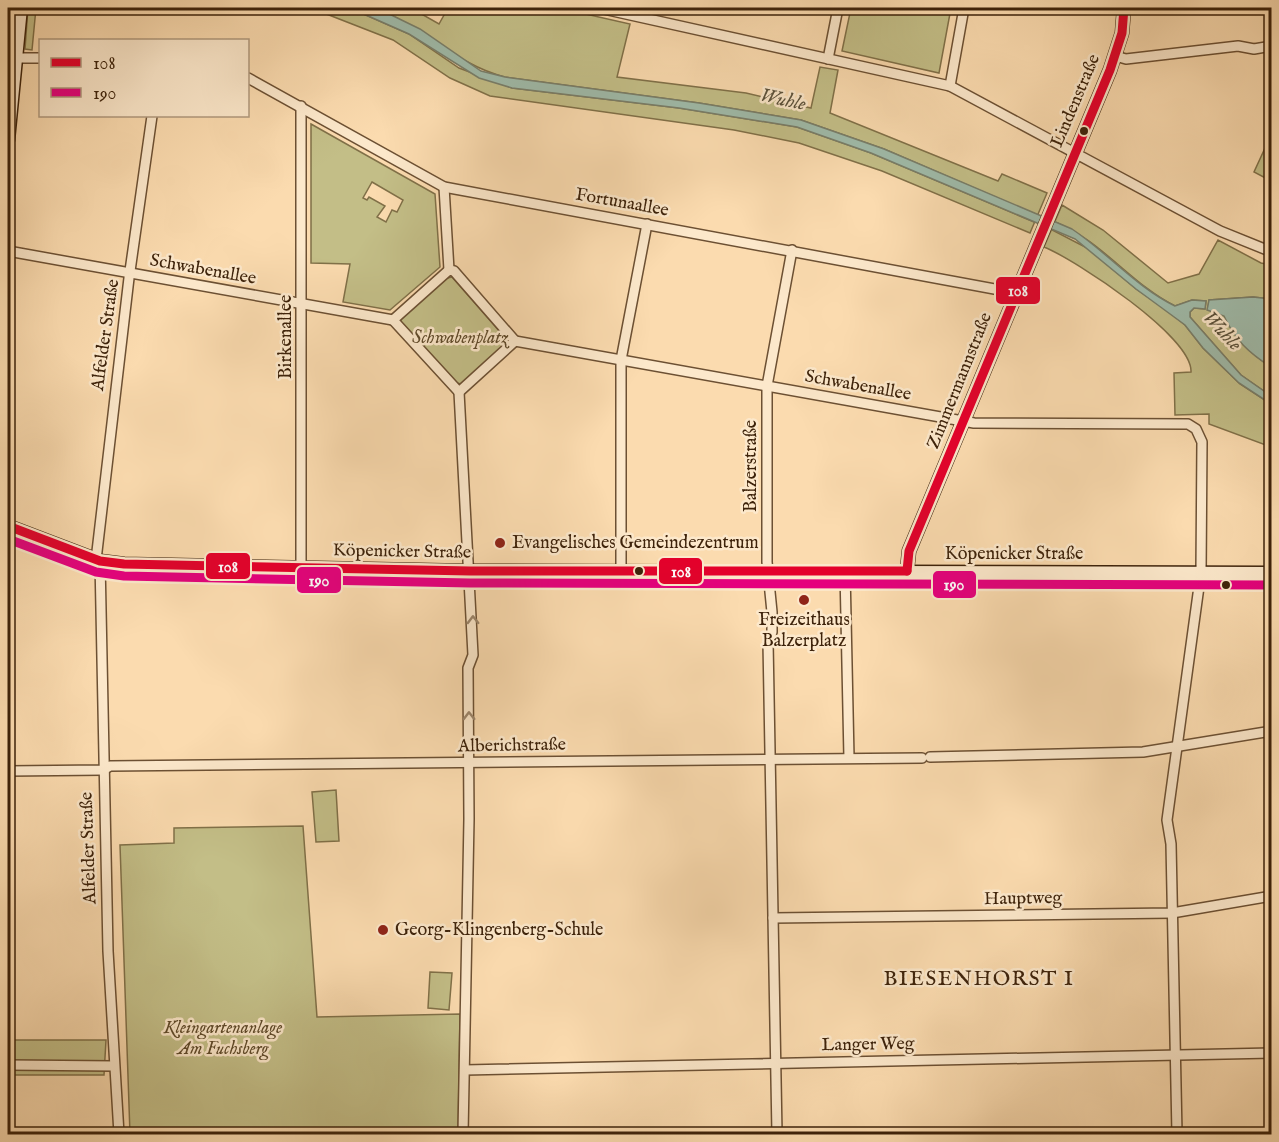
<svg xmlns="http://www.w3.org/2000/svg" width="1279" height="1142" font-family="'IM FELL English',serif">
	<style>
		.green { fill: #c3be87; stroke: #807048; stroke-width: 1.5; fill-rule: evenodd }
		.water { fill: #9fbbaa; stroke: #787e6a; stroke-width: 1.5 }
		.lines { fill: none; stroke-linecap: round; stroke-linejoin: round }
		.street-casing { stroke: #6c5033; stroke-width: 12 }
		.secondary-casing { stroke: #3d220a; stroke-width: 15 }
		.street { stroke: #fce8cb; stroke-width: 9 }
		.secondary { stroke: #fce8cb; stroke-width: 12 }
		.bus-1-casing { stroke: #fce8cb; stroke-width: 14 }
		.bus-2-casing { stroke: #fce8cb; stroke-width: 14 }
		.bus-1 { stroke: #e4002b; stroke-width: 9 }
		.bus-2 { stroke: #e5007d; stroke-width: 9 }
		.oneway { stroke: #9c856a }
		.bus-dot { fill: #3d220a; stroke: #fce8cb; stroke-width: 2 }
		.poi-dot { fill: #8f2418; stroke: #fce8cb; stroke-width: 2 }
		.labels { text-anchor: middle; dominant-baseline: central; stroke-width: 5; stroke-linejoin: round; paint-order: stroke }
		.street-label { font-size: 18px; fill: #3d220a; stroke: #fce8cb }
		.park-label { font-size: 18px; font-style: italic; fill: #5e4929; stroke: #fce8cb }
		.poi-label { font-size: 18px; fill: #3d220a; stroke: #fce8cb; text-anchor: start }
		.water-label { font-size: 20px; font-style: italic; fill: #5a503a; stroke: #fce8cb }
		.quarter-label { font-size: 21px; letter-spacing: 1.5px; fill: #3d220a; stroke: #fce8cb }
		.line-badge { stroke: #fce8cb; stroke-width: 2 }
		.badge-label { font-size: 16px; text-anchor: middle; font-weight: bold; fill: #fff }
	</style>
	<rect width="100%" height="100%" fill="#fbdbaf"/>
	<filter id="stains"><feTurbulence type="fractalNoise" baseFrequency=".00333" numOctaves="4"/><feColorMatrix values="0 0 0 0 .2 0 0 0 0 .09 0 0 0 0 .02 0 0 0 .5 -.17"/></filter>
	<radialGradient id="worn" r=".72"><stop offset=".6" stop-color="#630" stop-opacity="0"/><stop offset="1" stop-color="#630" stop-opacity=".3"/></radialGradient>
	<g class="green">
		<path d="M28,8H36L32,50L25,49Z"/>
		<path d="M311,8H350L409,34L459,68L512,88L679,108L797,127L871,153L1034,222L1037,215L884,149L801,120L699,103L505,77C456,65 423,26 375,8H411L439,24L448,8H559L630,24L617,77L746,93L811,108L820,67L838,70L830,113L998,181L1002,174L1047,193L1030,233L882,171L799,143L734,130L490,96L450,78L393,40Z"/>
		<path d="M851,8H951L939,73L842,51Z"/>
		<path d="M311,124L435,194L440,267L390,310L343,302L350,264L311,263ZM372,182L403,200L397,212L392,210L386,222L377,217L385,206L369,197L367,200L363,198Z"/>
		<path d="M1271,135V181L1254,172Z"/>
		<path d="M1062,205L1103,230L1168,283L1199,274L1218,240L1261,263L1271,265V299L1253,297L1209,300L1208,309L1224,315C1235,340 1249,352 1271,367V396L1241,375L1190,317V312L1194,308L1205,309L1206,301L1192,300L1175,306C1131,284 1102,241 1055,222L1052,230L1089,249L1136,289L1168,311L1185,325L1203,348L1240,384L1271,404V447L1209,424V414L1175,415L1174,373L1191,372C1193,337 1076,260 1044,247Z"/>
		<path d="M452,277L504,336L503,346L461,384L453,382L401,323L400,317L443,279Z"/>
		<path d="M336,790L339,841L316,842L312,792Z"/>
		<path d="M303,826L317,1017L460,1014L458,1134H130L120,845L174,843V828Z"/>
		<path d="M430,972L452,973L449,1010L428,1008Z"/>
		<path d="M8,1040H106L104,1075H8Z"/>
	</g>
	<g class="water">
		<path d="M350,8L379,9L420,29L481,71L505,77L699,103L801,120L884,149L1072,229C1108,253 1136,287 1175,306L1192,300L1206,301L1205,309L1194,308L1190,312V317L1241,375L1271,396V404L1239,383L1203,348L1185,325L1136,289L1075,239L871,153L797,127L679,108L512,88L479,78L409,34Z"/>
		<path d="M1253,297L1271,299V367C1249,353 1235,340 1224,316L1207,310L1209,300Z"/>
	</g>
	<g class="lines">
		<defs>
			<g id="street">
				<path d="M599,8L950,86L1220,231L1272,252"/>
				<path d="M1115,56L1126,59L1238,46L1254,49L1272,46"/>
				<path d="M17,58H40"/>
				<path d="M828,59L838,8"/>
				<path d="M248,78L444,187L1016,293"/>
				<path d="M950,86L964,8"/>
				<path d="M301,106V568"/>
				<path d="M444,187L449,270"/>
				<path d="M8,251L393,320"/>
				<path d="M449,270L454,271L515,341L459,392L393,320Z"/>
				<path d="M515,341L974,423L1188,424L1196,429L1202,442L1201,572L1167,820L1171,844L1177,1134"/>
				<path d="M459,392L473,655L468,668L469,819L463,1134"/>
				<path d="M96,560L129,278L152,116"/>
				<path d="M100,561L108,951L119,1134"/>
				<path d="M621,571V360L647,224"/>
				<path d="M845,571L849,758"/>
				<path d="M930,757L1143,752L1272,731"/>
				<path d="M8,771L103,770L110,766L922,758"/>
				<path d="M773,918L1172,913L1272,896"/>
				<path d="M8,1065L114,1066"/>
				<path d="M465,1070L1272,1053"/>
				<path d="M777,1134L768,642L772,632V612L767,562V386L792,250"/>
			</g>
			<g id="secondary">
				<path d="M8,140L21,8"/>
				<path d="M8,526L100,561L124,564L470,571L1272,573"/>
				<path d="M907,571L909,551L1110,70L1122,33L1124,8"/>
			</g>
		</defs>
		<use href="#street" class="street-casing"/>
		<use href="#secondary" class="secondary-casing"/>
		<use href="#street" class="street"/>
		<use href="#secondary" class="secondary"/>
		<defs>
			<g id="bus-1">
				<path d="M8,526L100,561L124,564L470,571H907"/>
				<path d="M907,571L909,551L1110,70L1122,33L1124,8"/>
			</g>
			<path id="bus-2" d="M8,539L96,572L124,576L470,583L1272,585"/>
		</defs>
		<use href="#bus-1" class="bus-1-casing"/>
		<use href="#bus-2" class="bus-2-casing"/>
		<use href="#bus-1" class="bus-1"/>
		<use href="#bus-2" class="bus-2"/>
	</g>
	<defs><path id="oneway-chevron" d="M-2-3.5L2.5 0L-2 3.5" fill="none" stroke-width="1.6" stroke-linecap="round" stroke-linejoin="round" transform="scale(1.5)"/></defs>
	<g class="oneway">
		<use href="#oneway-chevron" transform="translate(473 620) rotate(-91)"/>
		<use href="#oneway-chevron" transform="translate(469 716) rotate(-91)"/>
	</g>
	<g class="bus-dot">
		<circle cx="1084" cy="131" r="5"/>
		<circle cx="639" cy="571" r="5"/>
		<circle cx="1226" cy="585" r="5"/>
	</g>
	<g class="poi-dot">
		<circle cx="500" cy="543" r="6"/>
		<circle cx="804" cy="600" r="6"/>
		<circle cx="383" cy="930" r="6"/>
	</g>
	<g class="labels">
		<g class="street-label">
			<text transform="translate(1076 101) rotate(-67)">Lindenstraße</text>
			<text transform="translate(622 203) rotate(10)">Fortunaallee</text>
			<text transform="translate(203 270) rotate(10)">Schwabenallee</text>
			<text transform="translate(106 335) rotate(-82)">Alfelder Straße</text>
			<text transform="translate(286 337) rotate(-90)">Birkenallee</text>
			<text transform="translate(960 381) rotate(-68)">Zimmermannstraße</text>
			<text transform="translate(858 386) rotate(10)">Schwabenallee</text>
			<text transform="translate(751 466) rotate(-90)">Balzerstraße</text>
			<text transform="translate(402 552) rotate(1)">Köpenicker Straße</text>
			<text x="1014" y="554">Köpenicker Straße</text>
			<text transform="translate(512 746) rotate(-1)">Alberichstraße</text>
			<text transform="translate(89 848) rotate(-92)">Alfelder Straße</text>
			<text transform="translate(1023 899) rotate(-1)">Hauptweg</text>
			<text transform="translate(868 1045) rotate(-1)">Langer Weg</text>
		</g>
		<g class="park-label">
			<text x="460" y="338">Schwabenplatz</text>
			<text x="223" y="1028">Kleingartenanlage<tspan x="223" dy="21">Am Fuchsberg</tspan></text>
		</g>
		<g class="poi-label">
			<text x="512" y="543">Evangelisches Gemeindezentrum</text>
			<text x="804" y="620" text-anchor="middle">Freizeithaus<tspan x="804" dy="21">Balzerplatz</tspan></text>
			<text x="395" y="930">Georg-Klingenberg-Schule</text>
		</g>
		<g class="water-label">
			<text transform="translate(783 100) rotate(12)">Wuhle</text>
			<text transform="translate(1222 331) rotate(47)">Wuhle</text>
		</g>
		<g class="quarter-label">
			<text x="979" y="979">BIESENHORST I</text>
		</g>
	</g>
	<g class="line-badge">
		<rect x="995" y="276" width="46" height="29" rx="6" fill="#e4002b"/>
		<rect x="205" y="552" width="46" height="28" rx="6" fill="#e4002b"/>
		<rect x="658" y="557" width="45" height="28" rx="6" fill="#e4002b"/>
		<rect x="296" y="566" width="46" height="28" rx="6" fill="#e5007d"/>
		<rect x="932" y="570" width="45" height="29" rx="6" fill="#e5007d"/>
	</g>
	<g class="badge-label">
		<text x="1018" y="296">108</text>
		<text x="228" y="572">108</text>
		<text x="681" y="577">108</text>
		<text x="319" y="586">190</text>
		<text x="954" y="590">190</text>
	</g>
	<rect width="1279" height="1142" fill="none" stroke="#fbdbaf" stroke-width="30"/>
	<rect x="9" y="9" width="1261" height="1124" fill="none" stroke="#3d220a" stroke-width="3"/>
	<rect x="15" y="15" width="1249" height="1112" fill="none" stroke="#3d220a" stroke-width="1.5"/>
	<rect x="39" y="39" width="210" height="78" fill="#fce8cb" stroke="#b0997e" stroke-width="1.5"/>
	<rect x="51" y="58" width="30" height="9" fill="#e4002b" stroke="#b0997e" stroke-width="1.5"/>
	<text x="93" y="69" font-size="18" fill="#3d220a">108</text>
	<rect x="51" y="88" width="30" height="9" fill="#e5007d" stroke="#b0997e" stroke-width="1.5"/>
	<text x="93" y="99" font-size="18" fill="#3d220a">190</text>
	<rect width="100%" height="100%" filter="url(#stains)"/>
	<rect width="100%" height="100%" fill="url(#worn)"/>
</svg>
